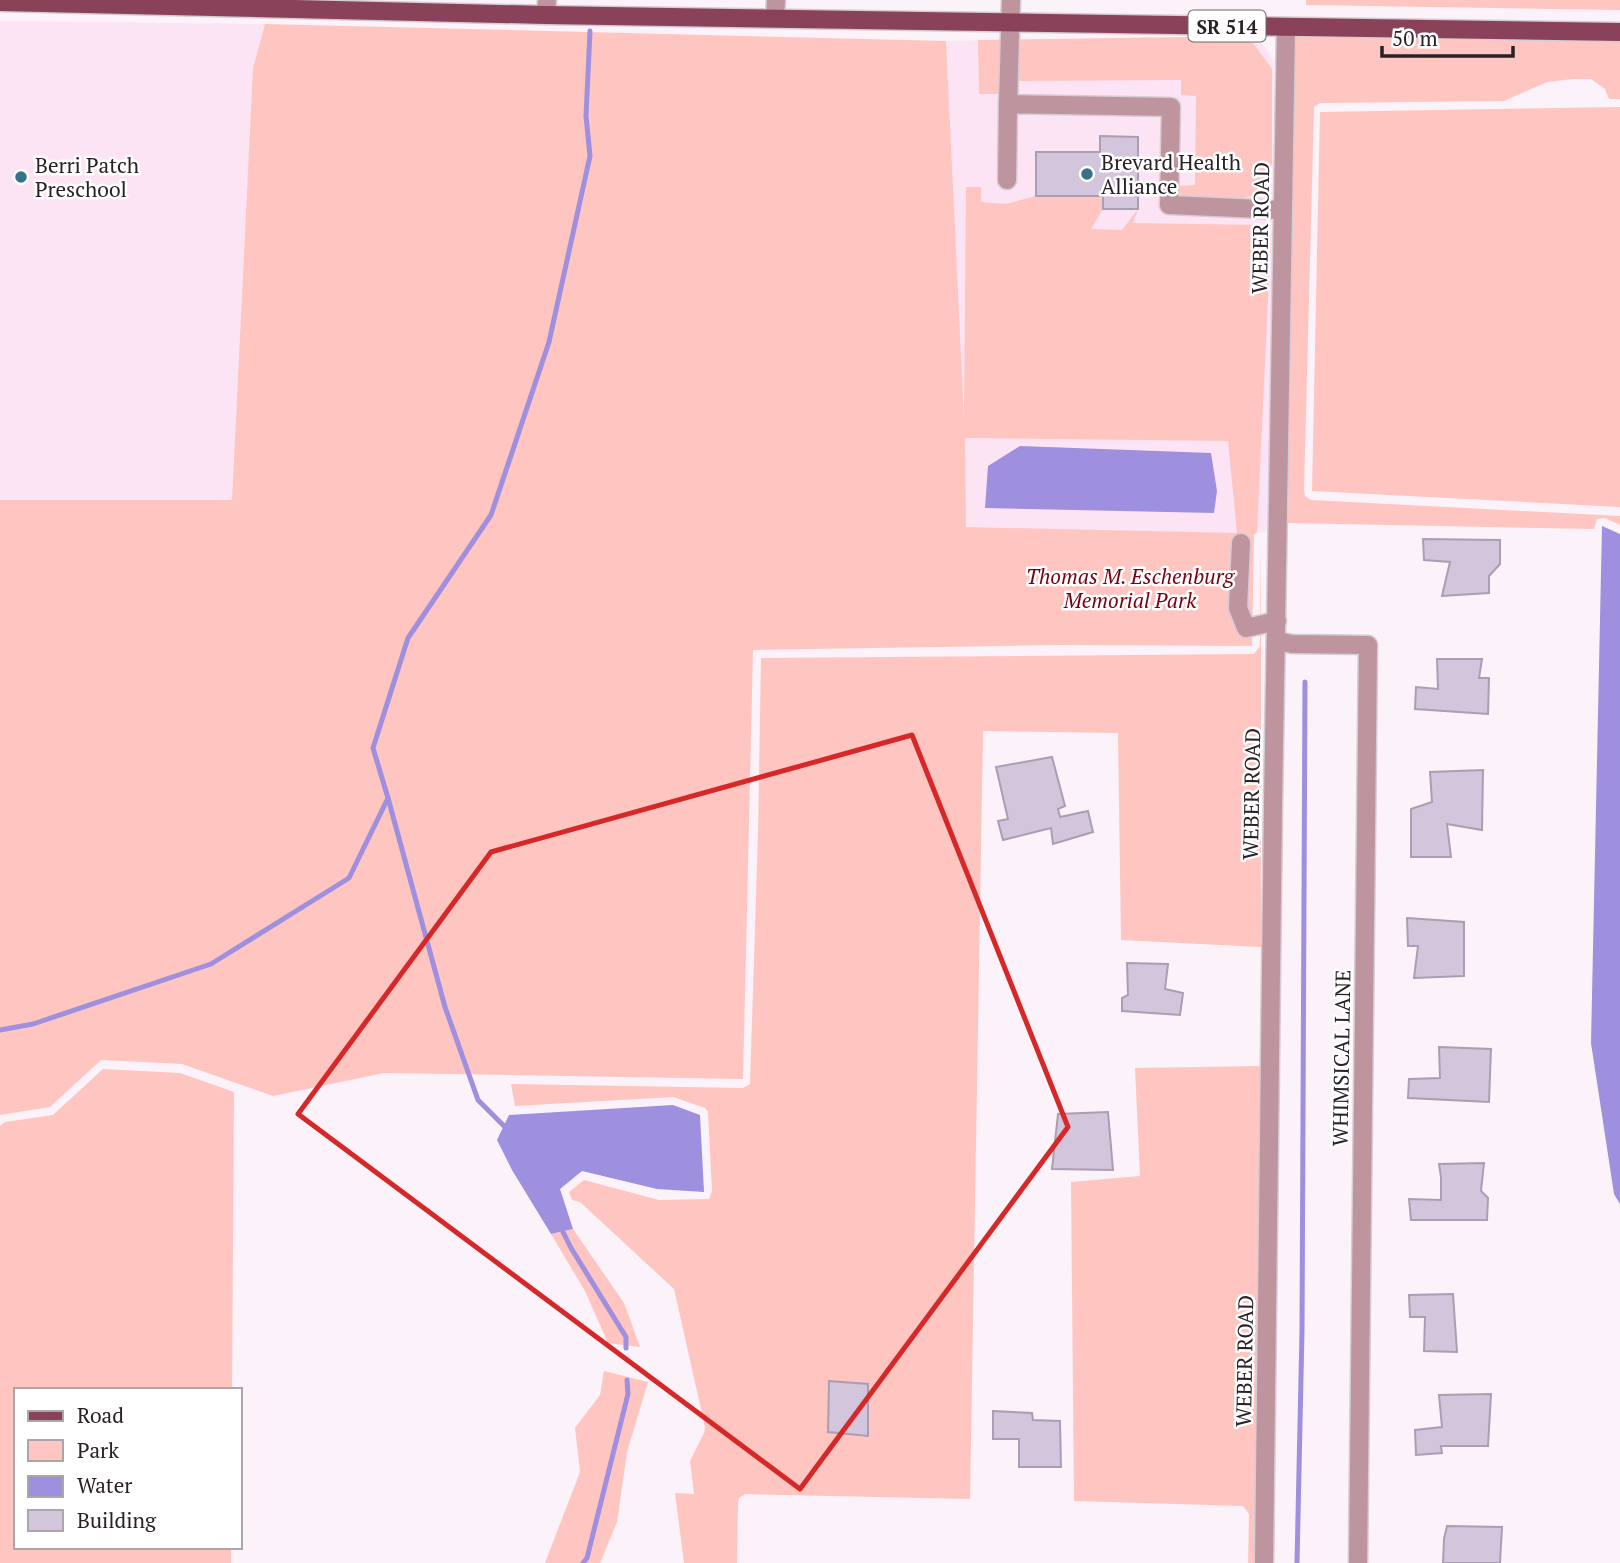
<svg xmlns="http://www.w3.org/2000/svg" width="1620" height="1563" font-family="'PT Serif',serif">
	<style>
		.built { fill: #fde4f5 }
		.green { fill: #ffc5c0; fill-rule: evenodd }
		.water { fill: #9e8fdf }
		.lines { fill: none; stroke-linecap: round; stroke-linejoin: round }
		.stream { stroke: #9e8fdf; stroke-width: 5 }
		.building { fill: #d3c5db; stroke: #ab9db2; stroke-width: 2 }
		.minor-casing { stroke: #d6ccd3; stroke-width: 21 }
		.major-casing { stroke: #d6ccd3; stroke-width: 21 }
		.minor { stroke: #be949f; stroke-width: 18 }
		.major { stroke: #89425a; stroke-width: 18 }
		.marked { fill: none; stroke: #d62828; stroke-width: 5; stroke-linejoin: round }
		.poi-dot { fill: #347388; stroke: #fff; stroke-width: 2.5 }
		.labels { text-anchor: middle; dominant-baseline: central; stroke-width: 5; stroke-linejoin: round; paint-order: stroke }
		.shield { fill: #fff; stroke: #6a6468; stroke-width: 2 }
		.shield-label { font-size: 19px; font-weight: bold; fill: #2a2127 }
		.poi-label { font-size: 21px; fill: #2a2127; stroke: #fff; text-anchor: start }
		.street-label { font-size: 21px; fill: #2a2127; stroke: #fff }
		.park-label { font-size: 21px; font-style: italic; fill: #780012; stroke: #fff }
	</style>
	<rect width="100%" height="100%" fill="#fcf2f9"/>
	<g class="built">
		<path d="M0,21L265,24L253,68L232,500H0Z"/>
		<path d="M1241,36L1265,46L1274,62L1269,531L1254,534L965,527L964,438L946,41Z"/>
	</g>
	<g class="green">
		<path d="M1306,0H1620V10L1306,5Z"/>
		<path d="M265,24L946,41L964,418L966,187H981V202L1006,204L1036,196H1103V209L1091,229L1122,230L1138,209L1133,223L1263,225L1271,236L1257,532L1254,535L1252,646L1057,645L753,650L743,1079L384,1073L273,1096L182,1064L101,1060L50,1107L0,1115V500H232L253,68ZM965,438L1228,441L1237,533L966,527Z"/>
		<path d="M1187,37L1225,38L1253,43L1272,69V162L1267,192L1225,203L1185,199L1180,194L1178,186L1195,185L1196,96L1181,95V80L1001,81L1000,94H979L978,40Z"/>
		<path d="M1295,37L1620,42V99H1609L1605,89L1591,79H1573L1547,82L1504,101L1320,103L1314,107L1304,490L1305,496L1311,500L1620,516V525L1605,518L1597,519L1594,529L1288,523Z"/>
		<path d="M1620,107V507L1312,491L1320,112Z"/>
		<path d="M1261,541V947L1121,940L1118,733L983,731L970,1499L745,1494L739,1498L738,1503L737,1563H684L675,1493L694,1494L690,1461L704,1433L705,1427L674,1289L580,1202L572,1200L569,1192L584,1180L659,1200L709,1199L712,1191L708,1112L705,1108L673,1097L515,1106L511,1084L743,1088L750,1084L758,834L761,658L1254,654L1260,646Z"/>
		<path d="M1261,1066L1255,1563H1248L1249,1514L1243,1506L1074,1501L1071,1182L1140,1176L1135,1068Z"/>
		<path d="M103,1069L180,1073L234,1092L232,1390H16V1547H231V1563H0V1126L5,1122L53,1115Z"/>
		<path d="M573,1229L624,1303L640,1347L608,1343L585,1291L551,1234Z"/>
		<path d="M604,1371L648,1382L627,1452L617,1522L600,1563H545L580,1472L575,1428L600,1395Z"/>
	</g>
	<g class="water">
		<path d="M1020,446L1211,453L1217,491L1214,513L985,508L988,466Z"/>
		<path d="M1602,526L1620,534V1204L1614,1194L1591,1043Z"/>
		<path d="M673,1105L700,1115L704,1192L657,1189L582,1171L560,1189L573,1229L551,1234L512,1170L497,1140L509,1115Z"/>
	</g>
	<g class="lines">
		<g class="stream">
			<path d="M388,798L445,1007L478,1100L507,1129"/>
			<path d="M0,1030L33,1024L211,964L349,878L388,798L373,748L408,638L491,515L549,342L590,156L586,116L590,31"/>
			<path d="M560,1226L571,1248L626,1337V1348"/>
			<path d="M583,1563L587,1558L628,1394L627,1380"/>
			<path d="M1297,1563L1302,1331L1305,682"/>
		</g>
	</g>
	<g class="building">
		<path d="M1100,136L1138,137V209H1103V196H1036V152H1100Z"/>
		<path d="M1423,539L1500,540V564L1489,576V593L1442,596L1450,562L1424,560Z"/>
		<path d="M1437,659H1482L1479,678H1489L1488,714L1415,709L1416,687L1438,689Z"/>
		<path d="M1052,757L1065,806L1058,809L1060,817L1088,811L1093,832L1053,844L1051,828L1003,840L998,821L1008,819L996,767Z"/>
		<path d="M1483,770L1482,830L1447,824L1451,857H1411V809L1432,802L1430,772Z"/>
		<path d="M1407,918L1464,922V976L1414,978L1418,946H1408Z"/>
		<path d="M1127,963L1168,964L1165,989L1183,993L1180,1015L1122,1011V998L1128,995Z"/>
		<path d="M1439,1047L1491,1049L1489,1102L1408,1098L1409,1079L1440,1078Z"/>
		<path d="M1108,1112L1113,1170L1052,1169L1058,1114Z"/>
		<path d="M1484,1163L1481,1191L1488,1198L1487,1220H1411L1409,1199L1441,1200V1177L1439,1164Z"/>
		<path d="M1453,1294L1457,1352L1424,1351L1425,1317H1410L1409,1295Z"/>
		<path d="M829,1381L868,1384V1436L828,1432Z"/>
		<path d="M1491,1394L1488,1446H1441L1442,1453L1416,1455L1415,1430L1442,1427L1439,1395Z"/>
		<path d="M993,1411L1032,1413L1033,1420L1060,1421L1061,1467H1019V1439H993Z"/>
		<path d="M1447,1526L1502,1527L1500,1563H1443L1444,1539Z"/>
	</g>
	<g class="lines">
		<defs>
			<g id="minor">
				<path d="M546,15L547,0"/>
				<path d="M775,18L776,0"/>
				<path d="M1008,104L1011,0"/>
				<path d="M1007,180L1008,104L1171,107L1169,205L1283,210"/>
				<path d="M1241,543L1238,608L1246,628L1277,621"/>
				<path d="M1277,641L1292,644L1368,645L1358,1563"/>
				<path d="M1264,1563L1273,804L1286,27"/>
			</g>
			<path id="major" d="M0,2L546,15L1620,32"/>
		</defs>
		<use href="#minor" class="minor-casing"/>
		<use href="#major" class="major-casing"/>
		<use href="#minor" class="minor"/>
		<use href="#major" class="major"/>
	</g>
	<path class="marked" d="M912,735L1068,1127L800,1489L298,1114L491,852Z"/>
	<g class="poi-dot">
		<circle cx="1087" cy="174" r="7"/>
		<circle cx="21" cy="177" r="7"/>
	</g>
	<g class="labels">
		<rect class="shield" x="1188.5" y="10.5" width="77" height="31" rx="5"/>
		<g class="shield-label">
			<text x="1227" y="26">SR 514</text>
		</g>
		<g class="poi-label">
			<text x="1101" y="162">Brevard Health<tspan x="1101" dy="24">Alliance</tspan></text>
			<text x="35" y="165">Berri Patch<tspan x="35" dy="24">Preschool</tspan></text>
		</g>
		<g class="street-label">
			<text transform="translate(1260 228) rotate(-89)">WEBER ROAD</text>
			<text transform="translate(1251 794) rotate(-89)">WEBER ROAD</text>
			<text transform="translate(1341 1058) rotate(-89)">WHIMSICAL LANE</text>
			<text transform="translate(1244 1361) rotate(-89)">WEBER ROAD</text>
		</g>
		<g class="park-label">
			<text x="1130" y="576">Thomas M. Eschenburg<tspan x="1130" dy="24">Memorial Park</tspan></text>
		</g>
	</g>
	<rect x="14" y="1388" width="228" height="161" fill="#ffffff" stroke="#aaa6a9" stroke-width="2"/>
	<rect x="28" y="1411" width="35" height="10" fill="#89425a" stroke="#aaa6a9" stroke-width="2"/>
	<text x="77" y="1423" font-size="21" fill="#2a2127">Road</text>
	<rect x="28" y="1440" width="35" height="21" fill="#ffc5c0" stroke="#aaa6a9" stroke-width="2"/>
	<text x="77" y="1458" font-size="21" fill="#2a2127">Park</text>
	<rect x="28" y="1476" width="35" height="21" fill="#9e8fdf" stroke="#aaa6a9" stroke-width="2"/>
	<text x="77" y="1493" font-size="21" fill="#2a2127">Water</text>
	<rect x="28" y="1510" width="35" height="21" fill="#d3c5db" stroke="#aaa6a9" stroke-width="2"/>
	<text x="77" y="1528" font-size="21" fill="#2a2127">Building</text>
	<path d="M1382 46v10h131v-10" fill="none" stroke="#2a2127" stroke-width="3.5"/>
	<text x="1392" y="46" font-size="21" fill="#2a2127" stroke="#ffffff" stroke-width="5" paint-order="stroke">50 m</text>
</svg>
